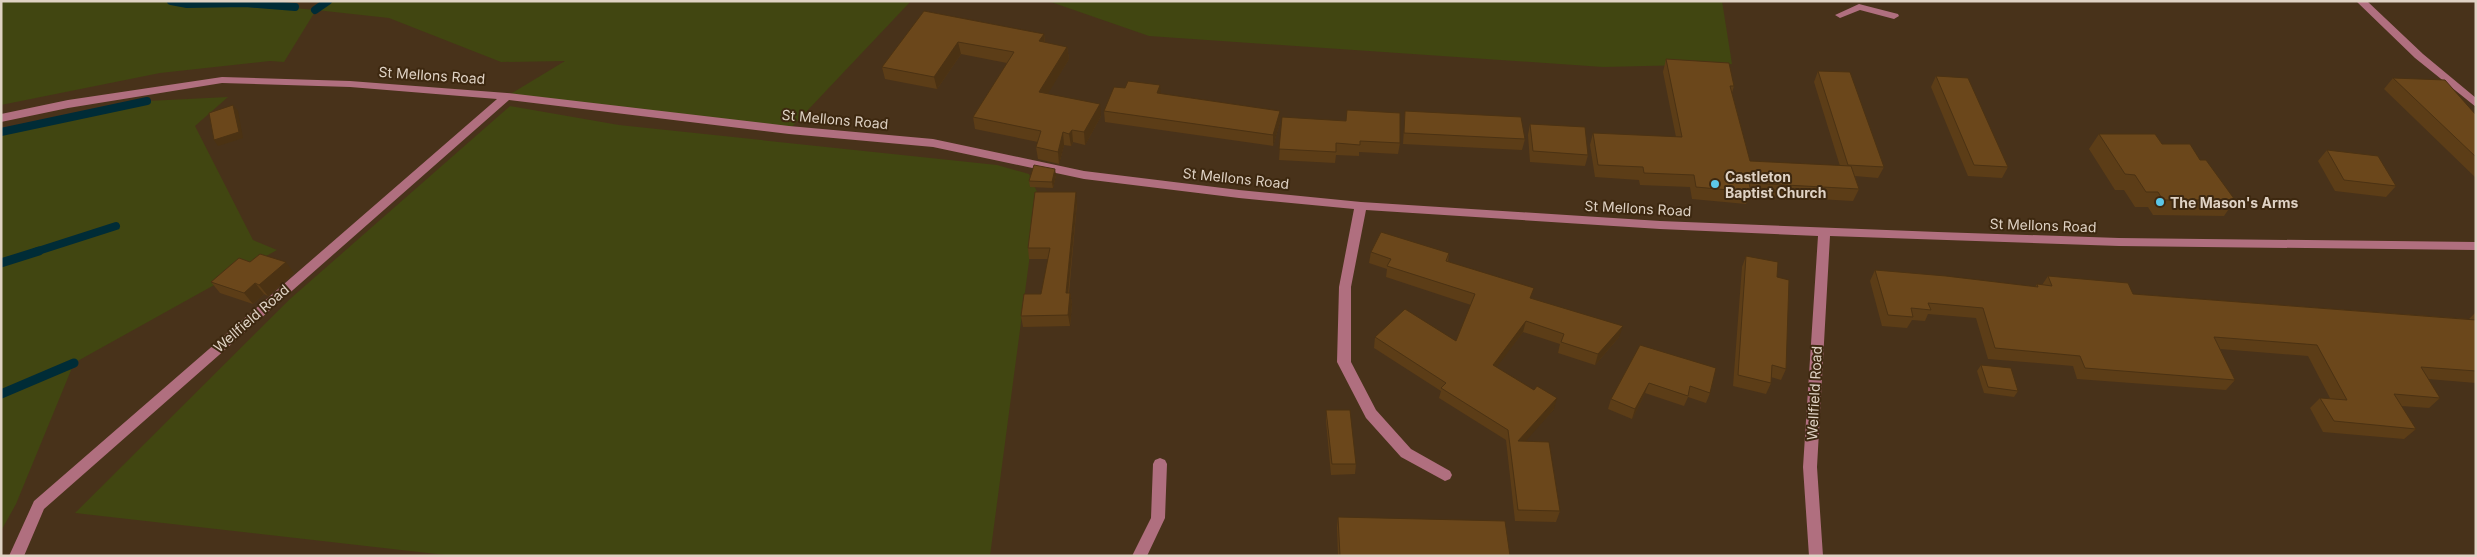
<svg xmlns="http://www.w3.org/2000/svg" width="2477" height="557" font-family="Inter,sans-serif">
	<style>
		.green { fill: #414611 }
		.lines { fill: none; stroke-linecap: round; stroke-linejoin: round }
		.stream-far1 { stroke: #002c37; stroke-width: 8 }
		.stream { stroke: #002c37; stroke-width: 9 }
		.minor { fill: #b06f7f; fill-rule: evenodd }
		.wall { fill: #5c3d17 }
		.shaded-wall { fill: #4b3213 }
		.building { fill: #6b471b; stroke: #4b3213 }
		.poi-dot { fill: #5cc7e8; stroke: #3d2810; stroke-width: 2 }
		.labels { text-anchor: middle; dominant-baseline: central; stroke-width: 4; stroke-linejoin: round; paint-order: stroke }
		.street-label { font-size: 14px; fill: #dfd2c4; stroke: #3d2810 }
		.poi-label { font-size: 14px; font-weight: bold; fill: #dfd2c4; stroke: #3d2810; text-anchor: start }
	</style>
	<rect width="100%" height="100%" fill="#48321a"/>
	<g class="green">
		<path d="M1,1H191L188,4L245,3L315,10L328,1H911L789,130L507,96L565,61L501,62L389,18L316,10L284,62L270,61L160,73L1,105Z"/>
		<path d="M1048,1H1722L1732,64L1603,67L1149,36Z"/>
		<path d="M228,97L195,126L253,240L277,250L74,363L16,504L1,531V132L147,101Z"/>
		<path d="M510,106L619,125L997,165L1029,174L1038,194L990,556H454L75,513L290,299Z"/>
	</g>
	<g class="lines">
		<g class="stream-far1">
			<path d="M171,1L187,4L245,3L295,7"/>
			<path d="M315,10L328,1"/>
			<path d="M1,132L147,101"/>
			<path d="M35,252L116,226"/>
		</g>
		<g class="stream">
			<path d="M1,263L39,251"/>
			<path d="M1,394L74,363"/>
		</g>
		<g class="minor">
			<path d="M2356,1H2367L2423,54L2476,98V107L2415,58Z"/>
			<path d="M1859,4L1898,14L1899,16L1894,19L1860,10L1840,18L1835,15Z"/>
			<path d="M222,77L350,81L507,93L789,126L933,139L1084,171L1239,190L1361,202L1660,221L1938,232L2119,238L2476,242V250L2119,246L1830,236L1817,467L1823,556H1809L1803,467L1818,236L1660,229L1366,210L1351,287V362L1376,410L1411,449L1450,471L1452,475L1450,479L1445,481L1401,457L1366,418L1337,362L1339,287L1354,209L1239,198L1084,179L933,147L789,134L509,100L44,509L24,556H9L34,501L497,99L350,87L222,83L68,108L1,122V114L68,100Z"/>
			<path d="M1160,458L1165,460L1167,464L1165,518L1147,556H1132L1151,518L1153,464L1155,460Z"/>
		</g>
	</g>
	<g class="wall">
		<path d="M924,11L1044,34L1045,43L1067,47L1069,59L1047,94L1101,116L1085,145L1073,142L1071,146L1064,145L1059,164L1038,159L1036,147L1038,142L975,129L973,117L1007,63L961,54L937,89L885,79L882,67Z"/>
		<path d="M1666,59L1734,86L1732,93L1750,161L1840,166L1814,82L1818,71L1884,167L1878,178L1855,176L1859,189L1853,201L1750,195L1746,204L1692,199L1690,187L1640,185L1639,180L1595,177L1590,145L1593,133L1676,137L1663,72Z"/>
		<path d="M1936,76L2008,167L2002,178L1968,176L1931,87Z"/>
		<path d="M2393,78L2476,115V178L2384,89Z"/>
		<path d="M1160,85V94L1280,122L1273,146L1105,122L1104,111L1125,88Z"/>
		<path d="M1405,111L1525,139L1522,150L1403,144Z"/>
		<path d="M1282,117L1400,143L1398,154L1359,152V156L1336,155L1335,163L1279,160Z"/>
		<path d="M1530,124L1588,155L1585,166L1530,162L1528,135Z"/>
		<path d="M2099,134L2200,160L2235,200L2224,216L2153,215L2148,207H2135L2124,190H2115L2089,149Z"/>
		<path d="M2327,150L2396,186L2386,197L2335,191L2318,161Z"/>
		<path d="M1056,175L1053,188L1030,187L1029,181Z"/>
		<path d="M1077,203L1069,293H1070L1072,304L1070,326L1023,327L1021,316L1041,294L1048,259H1029L1028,248Z"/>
		<path d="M1371,252L1449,253L1448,261L1619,337L1595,365L1558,353L1560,344L1523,332L1496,367L1554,409L1525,441L1560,511L1556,522L1515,521L1506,440L1439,398L1441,391L1374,348L1375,337L1456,341L1471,305L1386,277L1387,269L1369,263Z"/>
		<path d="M1746,256L1777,277L1786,369L1781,380L1771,377V383L1766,394L1733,386L1742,267Z"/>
		<path d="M250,262L294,273L268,296L264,294L253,304L220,293L211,282Z"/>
		<path d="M1875,270L2035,287L2037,284L2042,285L2048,276L2133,294L2469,319L2476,312V383L2428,379L2440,398L2429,408L2401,406L2416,429L2404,439L2323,432L2310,408L2320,398H2330L2308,356L2220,349L2235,380L2226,390L2077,379L2073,366L1988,359L1976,318L1928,314L1925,321L1912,320L1907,328L1882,326L1870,281Z"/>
		<path d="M1640,345L1710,393L1706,403L1688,397L1684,406L1645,393L1632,419L1608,409L1611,399Z"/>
		<path d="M1981,365L2018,391L2014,397L1984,393L1977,371Z"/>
		<path d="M1326,410L1356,464L1355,474L1331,475L1326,421Z"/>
		<path d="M1338,517L1510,556H1338L1337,527Z"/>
	</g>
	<g class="shaded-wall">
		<path d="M1044,34L1045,46L1039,41Z"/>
		<path d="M958,42L961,54L937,89L934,77Z"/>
		<path d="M1067,47L1069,59L1041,105L1039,92Z"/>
		<path d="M1160,85L1161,96L1157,93Z"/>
		<path d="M1100,104L1101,116L1085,145L1084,132Z"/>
		<path d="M233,105L238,111L243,138L218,146L214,140Z"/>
		<path d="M1280,111V122L1273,146V135Z"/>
		<path d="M1072,130L1073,142L1071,146L1069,134Z"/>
		<path d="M1063,132L1064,145L1059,164L1058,152Z"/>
		<path d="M1055,169L1056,175L1053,188L1052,182Z"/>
		<path d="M1076,192L1077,203L1067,304L1066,293Z"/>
		<path d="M286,262L294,273L268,296L259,285Z"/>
		<path d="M255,283L264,294L253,304L244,293Z"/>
		<path d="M1070,293L1072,304L1070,326L1068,315Z"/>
		<path d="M1526,321L1523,332L1490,376L1493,365Z"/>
		<path d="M1623,326L1619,337L1595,365L1598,354Z"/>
		<path d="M1649,383L1645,393L1632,419L1635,409Z"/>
		<path d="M1557,398L1554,409L1516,452L1518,441Z"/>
	</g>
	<g class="building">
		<path d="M924,11L1044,34L1039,41L1067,47L1039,92L1100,104L1084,132L1072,130L1069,134L1063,132L1058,152L1036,147L1041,131L973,117L1014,52L958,42L934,77L882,67Z"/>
		<path d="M1666,59L1729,63L1734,86H1730L1750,161L1851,166L1859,189L1749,183L1751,192L1696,187L1694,175L1644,173L1643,167L1598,165L1593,133L1682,137Z"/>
		<path d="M1818,71L1850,72L1884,167L1848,165Z"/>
		<path d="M1936,76L1968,78L2008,167L1974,165Z"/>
		<path d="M2393,78L2445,80L2476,115V157Z"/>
		<path d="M1128,81L1160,85L1157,93L1280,111L1273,135L1104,111L1114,87L1125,88Z"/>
		<path d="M233,105L239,132L214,140L209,113Z"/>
		<path d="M1347,110L1400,113V143L1360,141V145L1336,143V152L1279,149L1282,117L1346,121Z"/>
		<path d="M1405,111L1521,117L1525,139L1404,133Z"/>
		<path d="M1530,124L1585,127L1588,155L1533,151Z"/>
		<path d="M2099,134H2155L2162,144H2190L2200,160H2206L2235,200H2163L2158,192H2146L2135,175L2125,174Z"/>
		<path d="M2327,150L2378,156L2396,186L2344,180Z"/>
		<path d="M1034,165L1055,169L1052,182L1029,181Z"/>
		<path d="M1035,192H1076L1066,293H1070L1068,315L1021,316L1024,294H1041L1050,248H1028Z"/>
		<path d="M1381,232L1449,253L1446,261L1534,288L1530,298L1623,326L1598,354L1561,342L1564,334L1526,321L1493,365L1534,390L1537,386L1557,398L1518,441L1549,442L1560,511L1518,510L1508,430L1441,388L1446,383L1375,337L1405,309L1456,341L1475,294L1387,266L1391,259L1371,252Z"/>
		<path d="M260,254L286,262L259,285L255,283L244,293L211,282L239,258L250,262Z"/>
		<path d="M1746,256L1778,262L1777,277L1789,280L1786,369L1772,365L1771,383L1738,375Z"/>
		<path d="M1875,270L1946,276L2038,287L2037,284L2052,286L2048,276L2128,283L2133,294L2476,320V371L2421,367L2440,398L2394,394L2416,429L2334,421L2320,398L2347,400L2317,345L2214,337L2235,380L2085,368L2080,356L1995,348L1983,308L1928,303L1931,310L1911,308L1913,317L1888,315Z"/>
		<path d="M1640,345L1716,368L1710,393L1690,386L1688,396L1649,383L1635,409L1611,399Z"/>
		<path d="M1981,365L2011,368L2018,391L1988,387Z"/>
		<path d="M1326,410H1350L1356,464H1332Z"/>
		<path d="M1338,517L1505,521L1510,556H1340Z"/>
	</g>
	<g class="poi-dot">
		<circle cx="1715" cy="184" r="5"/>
		<circle cx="2160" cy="202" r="5"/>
	</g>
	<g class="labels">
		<g class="street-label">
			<text transform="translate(432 75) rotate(4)">St Mellons Road</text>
			<text transform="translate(835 119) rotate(5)">St Mellons Road</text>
			<text transform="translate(1236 178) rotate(6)">St Mellons Road</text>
			<text transform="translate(1638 208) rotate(3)">St Mellons Road</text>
			<text transform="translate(2043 225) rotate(2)">St Mellons Road</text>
			<text transform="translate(251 318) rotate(-41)">Wellfield Road</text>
			<text transform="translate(1814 393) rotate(-87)">Wellfield Road</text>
		</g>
		<g class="poi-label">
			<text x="1725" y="176">Castleton<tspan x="1725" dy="16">Baptist Church</tspan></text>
			<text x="2170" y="202">The Mason's Arms</text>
		</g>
	</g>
	<rect width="2477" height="557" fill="none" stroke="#dfd2c4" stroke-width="5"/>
</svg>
